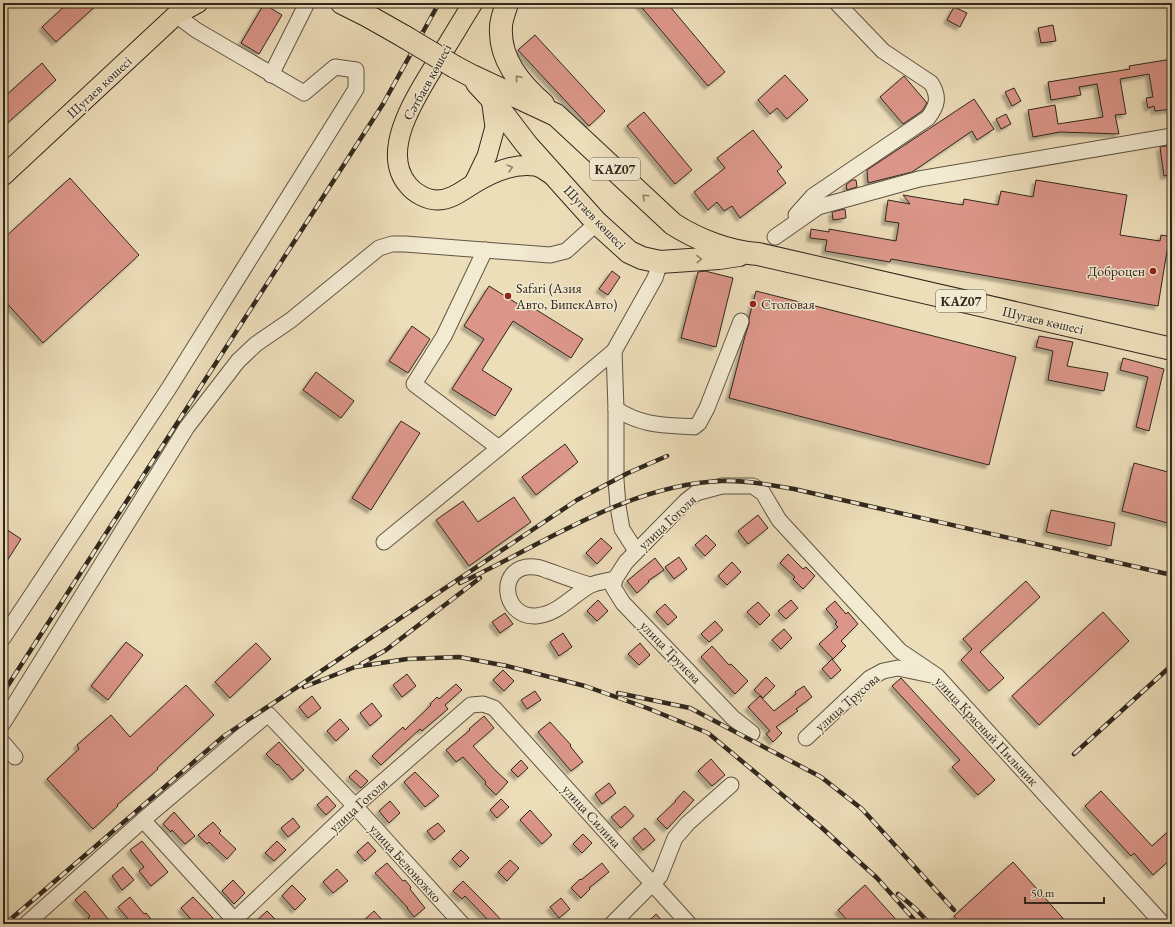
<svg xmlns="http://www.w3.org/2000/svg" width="1175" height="927" font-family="'EB Garamond',serif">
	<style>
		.building { fill: #dc9689; stroke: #30271d; filter: url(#shadow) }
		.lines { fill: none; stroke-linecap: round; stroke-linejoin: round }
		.minor-casing { stroke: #5f5544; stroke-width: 17 }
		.major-casing { stroke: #30271d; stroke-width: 21 }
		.highway-casing { stroke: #30271d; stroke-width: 24 }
		.minor { stroke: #f3ead2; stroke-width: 15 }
		.major { stroke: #eddeba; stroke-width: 19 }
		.highway { stroke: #eddeba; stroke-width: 22 }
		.rail-casing { stroke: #30271d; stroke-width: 4.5 }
		.rail { stroke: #f3ead2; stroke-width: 3; stroke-dasharray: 9; stroke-linecap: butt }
		.highway-bridge-casing { stroke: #30271d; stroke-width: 24; stroke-linecap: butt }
		.highway-bridge { stroke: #eddeba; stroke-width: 22 }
		.oneway { stroke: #8e826c }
		.poi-dot { fill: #8f2418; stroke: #f3ead2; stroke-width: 1.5 }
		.labels { text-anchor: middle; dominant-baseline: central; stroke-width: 3; stroke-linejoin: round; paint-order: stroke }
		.shield { fill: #f3ead2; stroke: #6a6253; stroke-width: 1 }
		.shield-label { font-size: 13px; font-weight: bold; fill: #30271d }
		.street-label { font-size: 14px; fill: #30271d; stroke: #f3ead2 }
		.poi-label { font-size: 14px; fill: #30271d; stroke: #f3ead2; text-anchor: start }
	</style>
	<defs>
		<filter id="shadow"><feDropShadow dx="-3.5" dy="3.5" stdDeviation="1" flood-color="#0004"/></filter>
	</defs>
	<rect width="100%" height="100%" fill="#eddeba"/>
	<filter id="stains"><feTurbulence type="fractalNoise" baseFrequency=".005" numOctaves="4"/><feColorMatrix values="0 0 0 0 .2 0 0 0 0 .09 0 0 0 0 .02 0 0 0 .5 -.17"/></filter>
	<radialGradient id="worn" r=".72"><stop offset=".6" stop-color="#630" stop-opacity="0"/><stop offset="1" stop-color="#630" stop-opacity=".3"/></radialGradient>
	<g class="building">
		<path d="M68,3H99L56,42L42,27Z"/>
		<path d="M638,3H667L725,72L708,86Z"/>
		<path d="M264,4L282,15L259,54L241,43Z"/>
		<path d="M954,7L967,13L960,27L947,20Z"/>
		<path d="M1053,25L1056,41L1041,43L1038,28Z"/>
		<path d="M535,35L605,111L589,126L518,50Z"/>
		<path d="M1172,59V109L1155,111L1154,106L1148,108L1146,98L1153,97L1149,74L1120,79L1126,114L1115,115L1119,134L1060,132L1033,137L1028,110L1055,105L1058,124L1103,117L1097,84L1079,87L1081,95L1051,100L1048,82L1130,69L1129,66Z"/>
		<path d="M42,63L56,80L3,127V98Z"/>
		<path d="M785,75L808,100L787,119L777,108L770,114L758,100Z"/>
		<path d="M904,76L927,103L922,111L903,124L880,97Z"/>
		<path d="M1014,88L1021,101L1012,106L1005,92Z"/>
		<path d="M974,99L994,129L977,140L972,131L912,172L868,183L867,170Z"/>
		<path d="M644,112L692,170L675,184L627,126Z"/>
		<path d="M1006,114L1011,124L1001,129L996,119Z"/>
		<path d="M753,130L782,167L777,171L786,183L740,218L732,206L724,211L717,202L708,210L694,192L725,168L717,158Z"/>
		<path d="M1172,145V174L1164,176L1160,147Z"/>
		<path d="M70,178L139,255L43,343L3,299V239Z"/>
		<path d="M852,180H856L857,187L847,190L846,185Z"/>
		<path d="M1036,180L1127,195L1120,235L1160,241L1161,235L1172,237V252L1167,251L1158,306L891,259L890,262L825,251L827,240L810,238L811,229L829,232V229L896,241L899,223L885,221L888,200L910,204L903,195L963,205L964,199L998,205L1001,191L1033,197Z"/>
		<path d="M845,209L846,218L833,220L832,212Z"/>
		<path d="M612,271L620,277L608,295L599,289Z"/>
		<path d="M705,271L733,278L716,347L681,338L698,272Z"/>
		<path d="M489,286L529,311L532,307L583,339L571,358L513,321L482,370L512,389L495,416L452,389L484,339L464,326Z"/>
		<path d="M756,291L1016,357L989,465L729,398L745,336L749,324V318Z"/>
		<path d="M412,326L430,339L408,373L389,361Z"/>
		<path d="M1039,336L1073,342L1067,366L1108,373L1104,391L1048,380L1053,351L1036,347Z"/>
		<path d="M1123,358L1164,369L1149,431L1136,427L1148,377L1120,370Z"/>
		<path d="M316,372L354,401L341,418L303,390Z"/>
		<path d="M401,421L420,433L371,510L352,498Z"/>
		<path d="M565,444L578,462L536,495L522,477Z"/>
		<path d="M1134,463L1172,473V524L1122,511Z"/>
		<path d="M514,497L531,522L469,566L436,520L463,501L478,522Z"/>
		<path d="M1051,510L1115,523L1111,546L1046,532Z"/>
		<path d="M758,515L768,528L748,544L738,531Z"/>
		<path d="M3,527L21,539L3,567Z"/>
		<path d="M706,535L716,545L705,556L695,545Z"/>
		<path d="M601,538L612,548L597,564L586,553Z"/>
		<path d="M788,554L803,569L806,567L815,576L803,589L793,579L795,577L780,563Z"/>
		<path d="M679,557L687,569L674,579L665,567Z"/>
		<path d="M655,558L664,570L648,581L649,582L637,593L627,581Z"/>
		<path d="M732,562L741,572L727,585L718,576Z"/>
		<path d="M1026,581L1040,597L980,652L1004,678L989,691L961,660L972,649L963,639Z"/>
		<path d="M598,600L608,611L597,621L587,611Z"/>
		<path d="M791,600L798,608L786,619L778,611Z"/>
		<path d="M835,601L846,614L848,612L858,624L841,641L846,646L833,659L819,644L838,627L835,624L837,622L826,609Z"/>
		<path d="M758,602L770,615L760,625L747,612Z"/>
		<path d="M665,604L677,617L668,625L656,612Z"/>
		<path d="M1103,612L1129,641L1039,725L1012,696Z"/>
		<path d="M505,613L513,624L500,633L492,622Z"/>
		<path d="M715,621L723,630L709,642L701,634Z"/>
		<path d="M784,629L792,638L781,649L772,640Z"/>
		<path d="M563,633L572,647L559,656L550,642Z"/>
		<path d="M126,642L143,655L108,700L91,686Z"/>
		<path d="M256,643L271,659L230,698L215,682Z"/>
		<path d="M640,643L650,655L639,665L628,654Z"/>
		<path d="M712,646L729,665L731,664L748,681L735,694L701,657Z"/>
		<path d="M832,659L841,670L831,679L822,669Z"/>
		<path d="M503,670L514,681L504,691L493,680Z"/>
		<path d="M407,674L416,686L402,697L393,685Z"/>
		<path d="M766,677L775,686L763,698L754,690Z"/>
		<path d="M901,678L995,780L978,795L952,767L960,760L892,686Z"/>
		<path d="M456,684L462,690L445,705L448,709L422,731L420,729L381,765L372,756L403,727L405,730L431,705L430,704L437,697L439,699Z"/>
		<path d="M186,685L214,715L157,768L158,769L117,805L118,806L93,829L47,779L79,749L77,745L111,715L130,737Z"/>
		<path d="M804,686L812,697L796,709L798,711L776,727L782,733L773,742L766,734L770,731L748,707L760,696L774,711L796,694L795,692Z"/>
		<path d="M535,691L541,700L527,709L521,700Z"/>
		<path d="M312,696L321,708L308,718L299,707Z"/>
		<path d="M372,703L382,716L370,726L360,713Z"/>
		<path d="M484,716L494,728L473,746L496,771L508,782L496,795L485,784L486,782L463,757L456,762L446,750L470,730L469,729Z"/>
		<path d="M340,719L349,729L336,741L327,731Z"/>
		<path d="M550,722L571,745L570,746L583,762L571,771L538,732Z"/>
		<path d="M279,742L304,770L292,780L278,764L277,765L266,754Z"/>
		<path d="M711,759L725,775L712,786L698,771Z"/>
		<path d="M521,760L528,768L518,777L511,770Z"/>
		<path d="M356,770L368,781L361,788L349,777Z"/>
		<path d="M415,772L439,796L425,807L404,782Z"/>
		<path d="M609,783L616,793L602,804L595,794Z"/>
		<path d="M684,791L694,800L667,829L657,819L676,801H675Z"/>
		<path d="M1101,791L1152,846L1172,828V858L1153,875L1134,853L1131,856L1085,806Z"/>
		<path d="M327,796L336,806L326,815L317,805Z"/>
		<path d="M501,799L509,807L497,818L490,810Z"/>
		<path d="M390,801L400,813L389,823L379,811Z"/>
		<path d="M625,806L634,816L621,828L611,817Z"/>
		<path d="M530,810L552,835L542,844L520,820Z"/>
		<path d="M174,812L195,836L185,844L172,830L171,832L163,824Z"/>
		<path d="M293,818L300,827L288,837L281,828Z"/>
		<path d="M213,822L221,831L219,833L236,849L227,859L209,842L207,844L198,835Z"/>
		<path d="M438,823L445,831L434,840L427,831Z"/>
		<path d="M645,828L655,840L643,850L633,838Z"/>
		<path d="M583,834L592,843L582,853L573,844Z"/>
		<path d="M142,841L168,872L151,886L139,871L144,867L130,850Z"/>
		<path d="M277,841L286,850L274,861L265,853Z"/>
		<path d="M368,842L376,851L365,861L357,852Z"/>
		<path d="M461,850L469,858L460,867L452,859Z"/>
		<path d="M510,860L519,868L507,881L498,872Z"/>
		<path d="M1013,862L1068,924H961L954,916Z"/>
		<path d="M387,863L403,881L405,880L411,887L410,889L425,908L414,917L407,908H408L375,873Z"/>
		<path d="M602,863L609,872L589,888L590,889L581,898L571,888L580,879L581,880Z"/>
		<path d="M123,867L134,880L122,890L112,876Z"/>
		<path d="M337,869L348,881L333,893L323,882Z"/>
		<path d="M233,880L245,893L234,904L222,891Z"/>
		<path d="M463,881L490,908L505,924H492L465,896L462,899L453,891Z"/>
		<path d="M292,885L306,899L295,910L282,896Z"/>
		<path d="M865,885L900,924H851L838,910Z"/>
		<path d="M85,891L109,920L104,924H94L88,918L90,916L75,900Z"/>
		<path d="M130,897L144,914L146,913L155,924H134L130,919L129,920L118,907Z"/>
		<path d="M193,897L213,918L207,924H195L181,908Z"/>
		<path d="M561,898L570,909L559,918L550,907Z"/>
		<path d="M267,911L276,920L271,924H253Z"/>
		<path d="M374,911L386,924H360Z"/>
		<path d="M656,914L665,924H646Z"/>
	</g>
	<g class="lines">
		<defs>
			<g id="minor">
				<path d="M271,75L307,3"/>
				<path d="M796,215L813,196L928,118C937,106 940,97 931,83L883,51L837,3"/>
				<path d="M775,237L818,207L919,179L1172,136"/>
				<path d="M485,250L444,336L414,384L499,448"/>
				<path d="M614,351L616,409V480L618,506L622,529L636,551"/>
				<path d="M616,409C642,426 664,425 694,427L699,423L707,408L741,321"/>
				<path d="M384,542L499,448L614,351L655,278L660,262"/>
				<path d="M590,585C576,581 563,576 549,571C545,570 540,567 535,567C496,563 501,618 536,616C558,614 572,596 589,586C596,582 607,581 615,579"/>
				<path d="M3,638L169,388L356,89V70L335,67L304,93L196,30L176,15"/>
				<path d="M3,723L187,427L238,361L256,344L291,320L379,248L392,244H405L550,255L566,251L597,223"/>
				<path d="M752,733L733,718L623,603L613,587L615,579L626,562L686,501L696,493L722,486H753L763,493L779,520L900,651L937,676L1163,924"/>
				<path d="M806,738L870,678L883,671L898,668L931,675"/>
				<path d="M3,743L15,757"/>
				<path d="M143,820L238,924"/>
				<path d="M26,924L143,820L268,714L355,806L462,924"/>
				<path d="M230,924L355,806L471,705L483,704L494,708L689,924"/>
				<path d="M612,924L660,876L675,838L688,823L731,785"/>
			</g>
			<g id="major">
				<path d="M473,3C461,22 450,41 438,60C419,92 378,150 408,185C414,193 427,200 437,200C452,200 463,190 475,183C493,172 514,163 535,166C541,167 548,173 554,176"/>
				<path d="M3,176L176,15L198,3"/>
				<path d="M474,183L487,156L495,127L491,98"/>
			</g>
			<g id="highway">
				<path d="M342,3L368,16L405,37"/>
				<path d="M507,3C505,11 501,19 501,27C499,59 520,84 543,104"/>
				<path d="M455,67L472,76L556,115L673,224C698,240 729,252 758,254L1172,349"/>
				<path d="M477,83L491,98L527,145L597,223L629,252L642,258L660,262L719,258L739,255"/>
			</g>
		</defs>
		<use href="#minor" class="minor-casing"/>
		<use href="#major" class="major-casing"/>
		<use href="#highway" class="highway-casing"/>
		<use href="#minor" class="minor"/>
		<use href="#major" class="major"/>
		<use href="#highway" class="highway"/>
		<defs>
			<g id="rail">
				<path d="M460,583C542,545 629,484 722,481C746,480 770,485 794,489L1172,575"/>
				<path d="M361,664L386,650L480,578"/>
				<path d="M304,687L355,667L407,659L459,657L507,666L585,686L647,708L708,733L821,827L877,878L918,924"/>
				<path d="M3,693L383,104L439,3"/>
				<path d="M618,693L690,708L821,777L862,809L954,910"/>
				<path d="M1074,754L1172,665"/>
				<path d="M898,894L916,909L930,924"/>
				<path d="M5,924L224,736L577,500L628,473L667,456"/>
			</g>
		</defs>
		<use href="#rail" class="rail-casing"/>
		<use href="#rail" class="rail"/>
		<defs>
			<path id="highway-bridge" d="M405,37L455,67"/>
		</defs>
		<use href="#highway-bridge" class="highway-bridge-casing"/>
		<use href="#highway-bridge" class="highway-bridge"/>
	</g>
	<defs><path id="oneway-chevron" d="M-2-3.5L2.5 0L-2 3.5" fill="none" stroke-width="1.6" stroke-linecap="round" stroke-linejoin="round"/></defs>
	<g class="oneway">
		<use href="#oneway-chevron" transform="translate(518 78) rotate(-129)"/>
		<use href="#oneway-chevron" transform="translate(510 168) rotate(-15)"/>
		<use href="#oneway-chevron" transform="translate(645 197) rotate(-137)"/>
		<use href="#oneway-chevron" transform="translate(699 259) rotate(-3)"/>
	</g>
	<g class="poi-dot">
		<circle cx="1153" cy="271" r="4"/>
		<circle cx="508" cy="296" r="4"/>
		<circle cx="753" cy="304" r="4"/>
	</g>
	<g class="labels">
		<g class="shield">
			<rect x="590" y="158" width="50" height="22" rx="3"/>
			<rect x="936" y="290" width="50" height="22" rx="3"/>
		</g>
		<g class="shield-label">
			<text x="615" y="169">KAZ07</text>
			<text x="961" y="301">KAZ07</text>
		</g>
		<g class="street-label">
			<text transform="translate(427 82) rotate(-61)">Сәтбаев көшесі</text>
			<text transform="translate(99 87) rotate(-43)">Шугаев көшесі</text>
			<text transform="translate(595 217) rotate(46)">Шугаев көшесі</text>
			<text transform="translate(1043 320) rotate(13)">Шугаев көшесі</text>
			<text transform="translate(667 522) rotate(-43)">улица Гоголя</text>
			<text transform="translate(671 652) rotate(46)">улица Трунева</text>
			<text transform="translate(847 702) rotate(-41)">улица Трусова</text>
			<text transform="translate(987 731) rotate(47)">улица Красный Пильщик</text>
			<text transform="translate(358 805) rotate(-42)">улица Гоголя</text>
			<text transform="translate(592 816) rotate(48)">улица Силина</text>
			<text transform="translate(406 863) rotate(48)">улица Белоножко</text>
		</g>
		<g class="poi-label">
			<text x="1145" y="271" text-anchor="end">Доброцен</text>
			<text x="516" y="288">Safari (Азия<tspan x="516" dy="16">Авто, БипекАвто)</tspan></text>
			<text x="761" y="304">Столовая</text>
		</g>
	</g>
	<rect width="1175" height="927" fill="none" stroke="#eddeba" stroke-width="16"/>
	<rect x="4" y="4" width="1167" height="919" fill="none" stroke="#30271d" stroke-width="2"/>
	<rect x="8" y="8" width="1159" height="911" fill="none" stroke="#30271d"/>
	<path d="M1025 897v6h79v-6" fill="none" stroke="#30271d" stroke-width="2"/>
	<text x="1031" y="897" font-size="12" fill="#30271d" stroke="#f3ead2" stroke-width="3" paint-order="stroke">50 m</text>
	<rect width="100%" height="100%" filter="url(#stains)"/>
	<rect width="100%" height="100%" fill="url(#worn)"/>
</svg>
